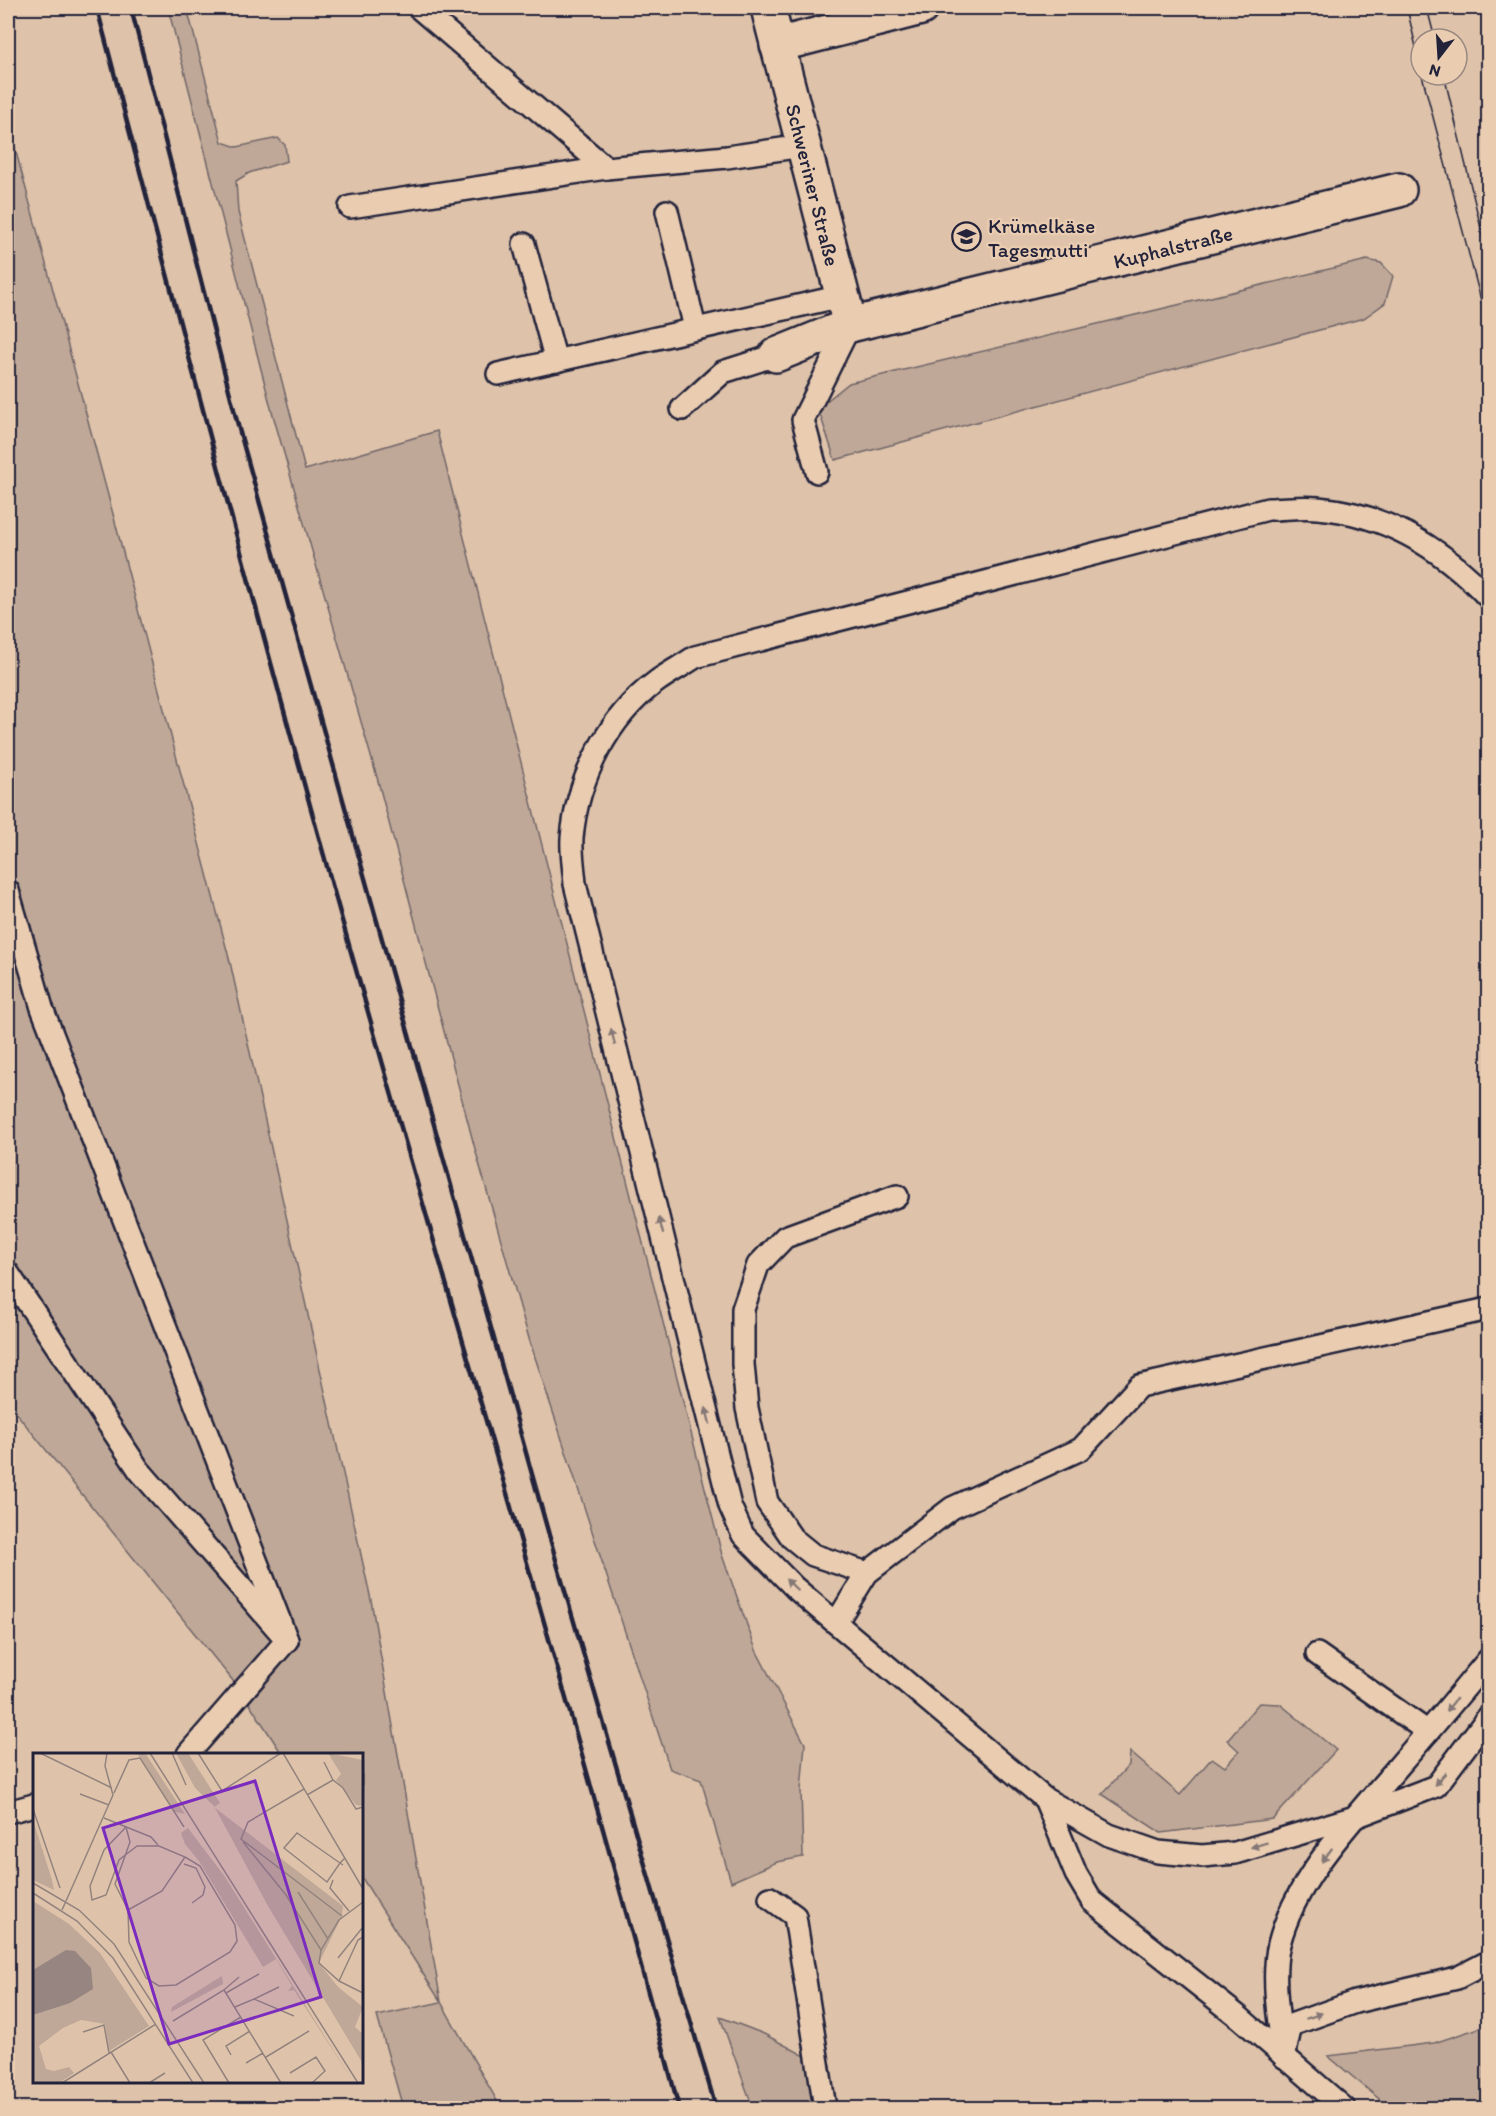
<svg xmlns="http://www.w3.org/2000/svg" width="1496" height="2116" font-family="Itim,sans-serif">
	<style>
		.green { fill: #bfa897; stroke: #706569; stroke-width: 1.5 }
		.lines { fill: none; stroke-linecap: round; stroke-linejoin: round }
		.service-casing { stroke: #22223b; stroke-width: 26 }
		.minor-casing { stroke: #22223b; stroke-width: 38 }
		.service { stroke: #eacdb1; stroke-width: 21 }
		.minor { stroke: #eacdb1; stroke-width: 33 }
		.tram { stroke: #22223b; stroke-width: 1.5 }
		.rail { stroke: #22223b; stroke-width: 4.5 }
		.oneway { fill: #867876 }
		.labels { text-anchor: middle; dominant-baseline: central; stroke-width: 4.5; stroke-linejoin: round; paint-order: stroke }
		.street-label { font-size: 21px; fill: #22223b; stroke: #eacdb1 }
		.poi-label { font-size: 21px; fill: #22223b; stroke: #eacdb1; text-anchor: start }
		.inset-road { fill: none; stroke: #93837e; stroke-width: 1.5 }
		.view { fill: #7b2cbf; fill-opacity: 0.15; stroke: #7b2cbf; stroke-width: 3 }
		.inset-edge { fill: none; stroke: #22223b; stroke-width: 3 }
	</style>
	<rect width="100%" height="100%" fill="#dec3aa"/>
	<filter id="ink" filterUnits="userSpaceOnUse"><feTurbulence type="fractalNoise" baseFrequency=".0167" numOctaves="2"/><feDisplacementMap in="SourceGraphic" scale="12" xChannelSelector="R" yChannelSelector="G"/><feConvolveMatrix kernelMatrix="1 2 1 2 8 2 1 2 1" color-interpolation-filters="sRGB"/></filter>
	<g filter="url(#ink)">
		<g class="green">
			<path d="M168,8H187L222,142L237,147L278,138L285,145L287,161L249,173L236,181L238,212L305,470L437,431L722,1555L756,1650L805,1744L801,1790L803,1857L777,1862L731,1882L701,1780L670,1769L530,1342L475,1149L378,781L271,408Z"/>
			<path d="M8,122L113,514L230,962L371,1600L441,2002L501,2108H403L377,2016L441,2002L362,1878V1754H282L242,1692L8,1403Z"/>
			<path d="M1367,260L1381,263L1393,276L1385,303L1364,318L835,460L818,408L849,383Z"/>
			<path d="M1259,1703L1280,1704L1336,1750L1273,1819L1161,1833L1102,1794L1129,1765L1130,1752L1180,1795L1212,1758L1225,1767L1239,1751L1227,1740Z"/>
			<path d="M720,2017L764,2034L807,2057L815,2108H753Z"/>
			<path d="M1488,2025V2108H1390L1328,2056L1434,2043Z"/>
		</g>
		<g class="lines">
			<defs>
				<g id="service">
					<path d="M419,8L606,168L727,157L803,146"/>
					<path d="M350,207L606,168"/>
					<path d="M667,211L695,328"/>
					<path d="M524,244L556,361"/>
					<path d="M498,374L842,296"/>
					<path d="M682,409L723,372L776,355"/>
					<path d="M817,472L803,420L850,325"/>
					<path d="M8,891L42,1008L287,1640"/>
					<path d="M8,1273L139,1470L287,1640L188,1754"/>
					<path d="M1488,1309L1139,1386L1081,1449L952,1508L867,1573L836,1623L1045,1799L1109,1835L1158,1852L1202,1856L1235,1853L1355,1817L1436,1786L1488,1717"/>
					<path d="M867,1573L813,1555L792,1538L767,1502L747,1408L743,1364V1309L758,1265L785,1237L897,1196"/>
					<path d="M836,1623L795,1588L743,1535L730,1506L575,884C574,869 571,853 572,838C577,779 608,717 656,682C668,673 682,666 695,657L1268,509C1284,509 1302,506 1318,508C1386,514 1442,548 1488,597"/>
					<path d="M1317,1654L1428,1732"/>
					<path d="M1045,1799L1076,1874L1092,1901L1239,2017L1344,2108"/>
					<path d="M8,1812L34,1805"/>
					<path d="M770,1898L795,1916L825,2108"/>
					<path d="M1286,2048L1291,2025L1355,2002L1457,1978L1488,1962"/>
					<path d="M1284,2057C1279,2025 1271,1976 1279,1944C1295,1880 1349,1824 1391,1775C1424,1737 1456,1699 1488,1660"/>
				</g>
				<g id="minor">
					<path d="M768,8L850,325"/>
					<path d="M777,45L921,8"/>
					<path d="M776,355L850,325L1399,190"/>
				</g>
			</defs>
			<use href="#service" class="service-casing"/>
			<use href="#minor" class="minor-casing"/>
			<use href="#service" class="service"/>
			<use href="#minor" class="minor"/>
			<g class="tram">
				<path d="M1407,8L1421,69"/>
				<path d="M1427,8L1435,39"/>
				<path d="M1422,75L1488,327"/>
				<path d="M1444,75L1488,257"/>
			</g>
			<g class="rail">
				<path d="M97,8C185,343 273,679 368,1012C472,1378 582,1741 679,2108"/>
				<path d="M131,8L239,429L558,1567L716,2108"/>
			</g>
		</g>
		<defs><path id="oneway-solid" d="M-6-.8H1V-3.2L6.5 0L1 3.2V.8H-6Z" transform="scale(1.5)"/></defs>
		<g class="oneway">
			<use href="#oneway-solid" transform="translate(613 1037) rotate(-104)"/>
			<use href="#oneway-solid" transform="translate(661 1226) rotate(-104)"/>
			<use href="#oneway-solid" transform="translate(708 1416) rotate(-104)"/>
			<use href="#oneway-solid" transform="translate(792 1585) rotate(-136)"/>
			<use href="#oneway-solid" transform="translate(1451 1705) rotate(130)"/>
			<use href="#oneway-solid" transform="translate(1440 1779) rotate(133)"/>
			<use href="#oneway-solid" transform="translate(1259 1845) rotate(163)"/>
			<use href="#oneway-solid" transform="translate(1327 1855) rotate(126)"/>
			<use href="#oneway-solid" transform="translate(1314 2016) rotate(-19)"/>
		</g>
	</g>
	<defs>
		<symbol id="school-ring" viewBox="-11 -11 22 22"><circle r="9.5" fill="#eacdb1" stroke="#22223b" stroke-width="1.5"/><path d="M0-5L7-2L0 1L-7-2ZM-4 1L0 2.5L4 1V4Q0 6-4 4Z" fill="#22223b"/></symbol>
	</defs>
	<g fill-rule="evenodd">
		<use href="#school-ring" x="950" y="220" width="33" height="33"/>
	</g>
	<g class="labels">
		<g class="street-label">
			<text transform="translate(813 185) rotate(76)">Schweriner Straße</text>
			<text transform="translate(1173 247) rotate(-14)">Kuphalstraße</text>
		</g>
		<g class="poi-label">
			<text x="988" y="225">Krümelkäse<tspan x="988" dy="24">Tagesmutti</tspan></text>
		</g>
	</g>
	<g transform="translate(33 1753)">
		<rect width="330" height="330" fill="#dec3aa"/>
		<path d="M104,0H112L152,61L142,59ZM143,0H155L187,50L181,54L310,153L309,163L286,210L305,234L330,254L322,274L330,281V311L235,153L181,53L162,35ZM295,0L330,7V53L323,52L303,27L308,21ZM0,67L19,127L21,137L0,127ZM155,75L192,124L321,330L261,237L255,238L259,233L243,206L230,214L166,108L152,91L148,80ZM0,148L36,171L67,200L116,273L76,298L72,271L48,267L30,275L6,293L13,316L21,318L36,314L41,320L26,330H0ZM189,223L190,231L138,259L139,254Z" fill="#bfa897"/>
		<path d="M33,197L42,198L58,215L60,236L37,250L0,262V217Z" fill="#968580"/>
		<path class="inset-road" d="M7,0L79,35M117,0L325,330M139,0L153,32M165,0L189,38L248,0M250,0L330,136M291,9L300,27M271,36L215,69L208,86L309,163M81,40L96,7L107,5L151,74M47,41L76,52M274,42L300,27L310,35L323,56L330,54M0,56L27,135M71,65L118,84L125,92M93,74L97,89L82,131L95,157L96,189L113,225L126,233L143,232L197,199L204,188L202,172L167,113L152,104M93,74L71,97L57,133L59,147L73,142L86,107L104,93H126L152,104L129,138L95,157M210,89L253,142L288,197M151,111L163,115L172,134L170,142L159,150M310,112L307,110L264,80L251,95L294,129L307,110L312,105M300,127L297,135L316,158M0,130L46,157L81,191L171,330M265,139L295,186M0,140L44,168L80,205L160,330M330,149L306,167L288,197L286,210L306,228L330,240M29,157L80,42L72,13L74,0M305,205L330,174M306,228L325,187L330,184M191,237L248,330M193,240L226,221M221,246L246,234M202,254L221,246L261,263M140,268L191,237L206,224M50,279L71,272L76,300M78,299L97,330M198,302L193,293L217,278M233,304L276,278M213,310L230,300M257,320L283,304L292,318L279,330M29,330L123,271M116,330L132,320M196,330L170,287L208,264"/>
		<path class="view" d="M222,28L288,244L136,291L70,75Z"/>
		<rect width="330" height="330" class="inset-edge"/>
	</g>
	<rect width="1496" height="2116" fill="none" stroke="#eacdb1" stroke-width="30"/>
	<rect x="15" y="15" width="1466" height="2086" fill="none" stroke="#22223b" stroke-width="2" filter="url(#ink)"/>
	<g transform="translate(1439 57) rotate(197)"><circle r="28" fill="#eacdb1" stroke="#9a8982" stroke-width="1.5"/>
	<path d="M0-4.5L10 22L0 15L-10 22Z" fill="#22223b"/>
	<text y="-9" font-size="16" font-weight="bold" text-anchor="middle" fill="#22223b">N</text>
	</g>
</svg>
